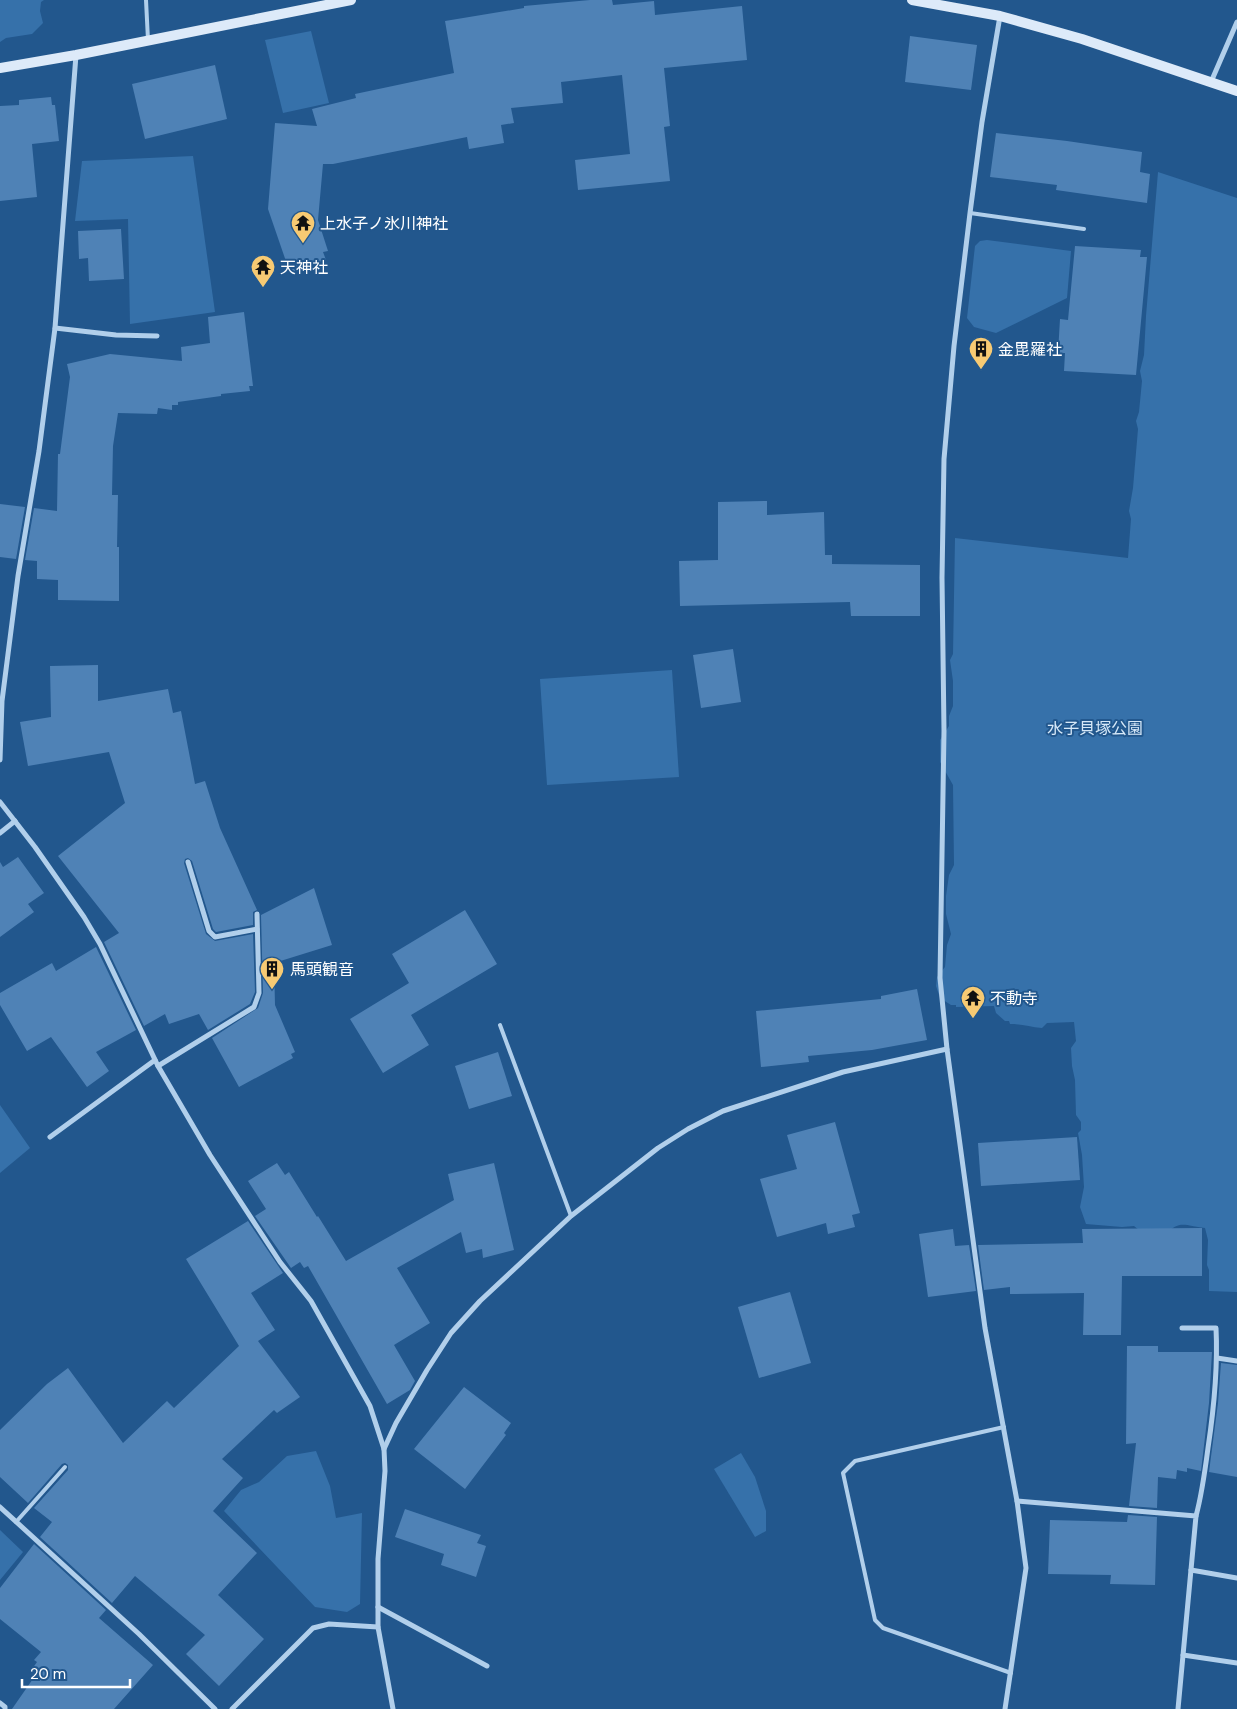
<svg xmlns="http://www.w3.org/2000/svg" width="1237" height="1709" font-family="'DM Sans','Noto Sans JP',sans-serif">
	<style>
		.green { fill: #3671aa }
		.building { fill: #4f82b6 }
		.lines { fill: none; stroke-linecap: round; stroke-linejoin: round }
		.lane { stroke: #b1cfeb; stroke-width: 4 }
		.street { stroke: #b1cfeb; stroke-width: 5 }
		.secondary { stroke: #ddeaf9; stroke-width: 10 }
		.labels { text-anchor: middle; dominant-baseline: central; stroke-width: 4; stroke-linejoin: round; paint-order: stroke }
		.poi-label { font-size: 16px; fill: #fff; stroke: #22578d; text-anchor: start }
		.park-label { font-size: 16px; fill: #d6e8f8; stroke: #22578d }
	</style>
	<rect width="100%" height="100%" fill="#22578d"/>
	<g class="green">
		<path d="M0,0H44L41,2L40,11L43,23L32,34L6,38L0,42Z"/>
		<path d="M311,31L329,103L283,113L265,40Z"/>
		<path d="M193,156L215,312L130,324L128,219L75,221L82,161Z"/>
		<path d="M1158,172L1237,198V1292L1209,1291V1270L1207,1265L1208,1240L1205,1228C1184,1226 1180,1219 1164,1236L1145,1235L1134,1226L1122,1227L1086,1224L1080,1207L1084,1187L1082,1155L1078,1133L1081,1130V1122L1076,1115L1075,1080L1072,1066L1071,1048L1076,1041L1074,1022L1047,1023L1042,1028C1030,1027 1022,1024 1010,1024L1009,1021H1005L996,1013L994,1006L956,1007V1005H951L940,998L936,986L937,977L945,967L947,945L951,934L946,914V896L949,875L954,865L953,785L940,762V740L949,726V716L953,706V681L950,660L953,654L955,538L1128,558L1131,519L1129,511L1133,488L1138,429L1136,421L1139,412L1142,381L1140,371L1144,355L1146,316Z"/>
		<path d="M987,240L1071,251L1067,298L996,333L974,327L967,318L975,246L980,241Z"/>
		<path d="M672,670L679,777L547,785L540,679Z"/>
		<path d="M0,1105L30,1148L0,1173Z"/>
		<path d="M316,1451L330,1486L336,1518L362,1513L360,1604L347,1612L315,1607L224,1511L241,1490L259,1482L287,1456Z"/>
		<path d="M741,1453L755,1477L766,1511V1531L755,1537L714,1469Z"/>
		<path d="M0,1530L23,1552L0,1580Z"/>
	</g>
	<g class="building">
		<path d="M590,0H612L613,5L654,1L655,15L742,6L747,60L664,68L670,126L664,127L670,181L578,190L575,160L630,154L622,75L561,82L563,103L511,108L514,123L501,125L504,143L469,149L467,137L333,164H323L318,220L328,251L323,252L326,260L290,273L268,209L275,123L317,126L312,109L356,98L355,94L454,73L445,21L524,8V6Z"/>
		<path d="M910,36L977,45L971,90L905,82Z"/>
		<path d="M215,65L227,119L145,139L132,84Z"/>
		<path d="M51,97L52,105H55L59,141L32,144L37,197L0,201V106L19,105V100Z"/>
		<path d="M996,133L1067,141L1142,152L1140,172L1150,174L1147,203L1056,190L1057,185L990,177Z"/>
		<path d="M121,229L124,279L89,281L88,258L79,259L78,231Z"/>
		<path d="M1075,246L1141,250L1140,257H1147L1136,375L1064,371L1065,353H1058L1060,319L1068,320Z"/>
		<path d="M244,312L253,386H249L250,391L221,394V396L178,402V405H172V410L158,408L157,414L118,413L113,446L112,495H118L117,547H119V601L58,600V580L37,579V561L25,560L34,508L57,511L58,454H60L70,377L67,364L110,354L182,361L181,347L210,343L208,317Z"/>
		<path d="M767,501V515L824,512L825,555H832V564L920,565V616H851L850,602L680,606L679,561L718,560V502Z"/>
		<path d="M0,504L25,507L16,559L0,557Z"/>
		<path d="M733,649L741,702L701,708L693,655Z"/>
		<path d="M98,665V701L168,689L173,713L181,711L195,784L205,781L220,828L257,910L253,912V925L216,932L213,929L192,861L188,858L185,859L184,863L206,934L215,941L253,934L255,992L250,1004L208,1030L199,1014L169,1024L165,1014L144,1026L104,942L119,933L58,856L125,803L109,752L28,766L20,722L51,717L50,666Z"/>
		<path d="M18,857L44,893L28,904L34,912L0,937V862L3,867Z"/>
		<path d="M314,888L332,945L274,963L275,1005L295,1052L291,1054L293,1058L239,1087L212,1038L258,1008L263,993L261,915Z"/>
		<path d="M465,910L497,964L411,1015L429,1045L383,1073L350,1019L409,983L392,954Z"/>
		<path d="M96,947L136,1030L96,1052L109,1071L87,1087L51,1037L27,1051L0,1005V993L52,963L56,971Z"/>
		<path d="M917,989L927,1040L872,1050L808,1056L809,1062L761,1067L756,1011L881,999V996Z"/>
		<path d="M498,1052L512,1096L469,1109L455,1066Z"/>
		<path d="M835,1122L860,1213L852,1215L855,1227L828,1234L826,1223L777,1237L760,1179L797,1169L787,1135Z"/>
		<path d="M1077,1137L1080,1180L981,1186L978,1143Z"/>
		<path d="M277,1163L285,1175L289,1172L317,1217L318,1216L346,1261L454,1200L448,1174L494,1163L514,1250L483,1258L482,1249L466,1253L461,1232L397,1268L430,1323L394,1345L415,1381L410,1390L387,1404L308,1266L304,1268L300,1262L291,1268L255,1216L266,1209L248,1181Z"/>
		<path d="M248,1221L283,1273L251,1293L275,1330L258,1341L300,1397L277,1413L274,1410L222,1459L243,1478L213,1511L257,1553L218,1595L264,1639L219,1686L186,1654L205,1635L135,1576L112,1603L40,1537L52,1522L34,1508L68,1470V1465L65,1463L62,1464L28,1503L0,1477V1430L47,1384L68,1368L123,1443L167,1401L174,1408L239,1346L186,1259Z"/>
		<path d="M1202,1228V1276H1122L1121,1335H1083L1084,1293L1010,1294V1287L984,1290L978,1245L1083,1243L1082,1229Z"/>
		<path d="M953,1229L955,1246L969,1245L976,1291L928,1297L919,1234Z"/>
		<path d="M790,1292L811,1363L759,1378L738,1307Z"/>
		<path d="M1127,1346H1158V1352H1212L1209,1403L1201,1471L1187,1468V1472L1177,1470L1176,1479L1158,1477L1157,1508L1129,1506L1136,1443L1126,1444Z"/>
		<path d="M1221,1363L1237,1365V1477L1209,1472L1218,1403Z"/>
		<path d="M464,1387L511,1423L504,1433L506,1435L465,1489L414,1449Z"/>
		<path d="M405,1509L481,1535L477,1543L486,1546L476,1577L441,1565L444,1554L395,1537Z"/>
		<path d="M1128,1515L1157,1517L1155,1585L1110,1584L1111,1575L1048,1574L1050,1520L1127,1522Z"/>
		<path d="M34,1544L106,1610L99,1618L153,1665L114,1709H12L37,1673L32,1669L37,1662L34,1660L41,1652L0,1619V1588Z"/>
	</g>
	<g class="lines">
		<g class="lane">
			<path d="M146,0L148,40"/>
			<path d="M970,213L1084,229"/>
			<path d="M500,1025L571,1216"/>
			<path d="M1004,1427L855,1461L843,1473L875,1620L883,1628L1011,1673"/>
			<path d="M16,1522L65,1467"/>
		</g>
		<g class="street">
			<path d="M1000,16L982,122L970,213L954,346L944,459L942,578L944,731L940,978L947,1049L985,1328L1017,1501L1026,1568L1005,1709"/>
			<path d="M1211,82L1237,22"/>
			<path d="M55,328L116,335L157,336"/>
			<path d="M0,760L2,701L18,576L39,451L55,328L76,55"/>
			<path d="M0,802L35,847L84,917L100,944L158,1066L210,1155L280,1262L311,1301L370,1406L384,1449L385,1471L378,1559V1627L393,1709"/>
			<path d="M0,833L15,821"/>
			<path d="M188,862L209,931L215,937L257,929"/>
			<path d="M158,1066L254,1007L259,993L257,914"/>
			<path d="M50,1137L155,1060"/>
			<path d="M1182,1328H1216C1218,1368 1214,1408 1208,1448C1205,1471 1202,1494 1196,1516"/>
			<path d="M1217,1358L1237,1361"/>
			<path d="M384,1449L396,1423L427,1370L451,1333L480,1301L571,1216L658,1148L688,1129L723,1111L843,1072L947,1049"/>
			<path d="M1017,1501L1196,1516L1178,1709"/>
			<path d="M0,1507L139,1634L215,1709"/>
			<path d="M1191,1570L1237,1578"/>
			<path d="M378,1607L487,1666"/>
			<path d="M1183,1655L1237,1663"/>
			<path d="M0,1703L5,1707V1709"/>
			<path d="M232,1709L313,1628L329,1624L378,1627"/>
		</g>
		<g class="secondary">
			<path d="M912,0L1000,16L1082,39L1237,91"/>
			<path d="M0,68L76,55L351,0"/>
		</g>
	</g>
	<defs>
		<symbol id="temple-pin" viewBox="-11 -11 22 30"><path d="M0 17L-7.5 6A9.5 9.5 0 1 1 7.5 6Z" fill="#f7ca73" stroke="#22578d"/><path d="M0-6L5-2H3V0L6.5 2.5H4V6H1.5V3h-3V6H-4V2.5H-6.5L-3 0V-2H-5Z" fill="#111"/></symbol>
		<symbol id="building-pin" viewBox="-11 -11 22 30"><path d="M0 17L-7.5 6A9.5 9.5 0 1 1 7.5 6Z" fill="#f7ca73" stroke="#22578d"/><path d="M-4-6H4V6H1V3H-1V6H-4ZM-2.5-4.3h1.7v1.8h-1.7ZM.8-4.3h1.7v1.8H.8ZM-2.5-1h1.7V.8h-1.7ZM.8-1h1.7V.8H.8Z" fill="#111"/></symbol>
	</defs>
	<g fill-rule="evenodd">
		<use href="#temple-pin" x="289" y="209" width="28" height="38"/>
		<use href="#temple-pin" x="249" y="253" width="28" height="38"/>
		<use href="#building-pin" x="967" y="335" width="28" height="38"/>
		<use href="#building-pin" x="258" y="955" width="28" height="38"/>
		<use href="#temple-pin" x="959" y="984" width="28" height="38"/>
	</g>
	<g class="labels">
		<g class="poi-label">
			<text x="320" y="223">上水子ノ氷川神社</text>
			<text x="280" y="267">天神社</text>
			<text x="998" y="349">金毘羅社</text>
			<text x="290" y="969">馬頭観音</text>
			<text x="990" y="998">不動寺</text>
		</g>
		<g class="park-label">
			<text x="1095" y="728">水子貝塚公園</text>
		</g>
	</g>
	<path d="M22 1679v8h108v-8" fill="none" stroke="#ffffff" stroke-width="2.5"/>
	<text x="30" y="1679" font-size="15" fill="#ffffff" stroke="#22578d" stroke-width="4" paint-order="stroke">20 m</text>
</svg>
